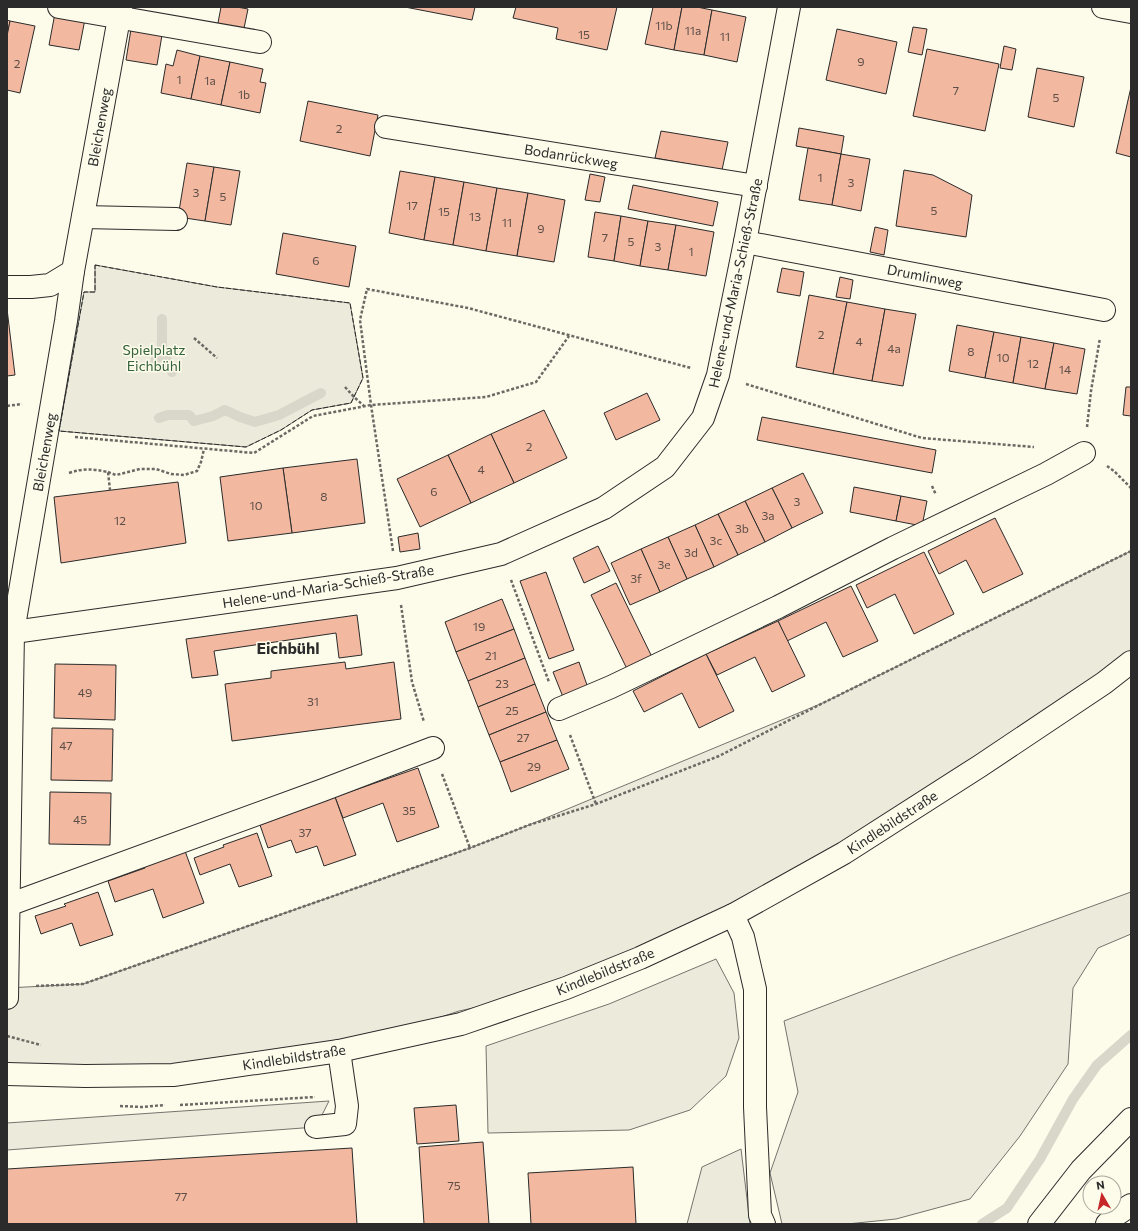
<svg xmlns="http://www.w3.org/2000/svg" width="1138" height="1231" font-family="Commissioner,sans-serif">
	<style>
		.green { fill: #ecebdb; stroke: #74746e }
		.parking { fill: #eceadb; stroke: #74746e }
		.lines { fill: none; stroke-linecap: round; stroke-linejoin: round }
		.stream { stroke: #d8d7c9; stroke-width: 10 }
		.building { fill: #f2b8a0; stroke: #2b2b2b }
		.minor-casing { stroke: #2b2b2b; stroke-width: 24 }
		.major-casing { stroke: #2b2b2b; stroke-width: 24 }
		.path { stroke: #6a6964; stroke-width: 2.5; stroke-dasharray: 3 2; stroke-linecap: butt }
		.minor { stroke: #fdfbea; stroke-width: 22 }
		.major { stroke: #fdfbea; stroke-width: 22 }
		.fence { stroke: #2b2b2b; stroke-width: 1; stroke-dasharray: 5 2; stroke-linecap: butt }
		.labels { text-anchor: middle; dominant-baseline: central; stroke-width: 3; stroke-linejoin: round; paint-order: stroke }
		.number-label { font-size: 12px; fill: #5d4e48 }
		.street-label { font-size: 14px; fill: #2b2b2b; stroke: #fdfbea }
		.park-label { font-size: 14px; fill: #34623c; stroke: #fdfbea }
		.quarter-label { font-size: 16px; font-weight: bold; fill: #2b2b2b; stroke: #fdfbea }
	</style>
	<rect width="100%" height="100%" fill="#fdfbea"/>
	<g class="green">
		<path d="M95,265L217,287L350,303L363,378L351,403L312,410L281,430L246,447L59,431L84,292H95Z"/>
		<path d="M1131,551V659L844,853L566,988L459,1011L339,1051L173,1075L7,1074V988L83,984L470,848L529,825L825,702Z"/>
		<path d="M1131,892V934L1098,948L1073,988L1068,1064L1020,1136L970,1199L896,1219L847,1224H782L770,1173L798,1092L784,1021L955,956Z"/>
		<path d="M716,959L734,993L739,1038L726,1076L690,1110L629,1130L488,1133L486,1046L609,1004Z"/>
		<path d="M741,1149L750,1224H687L702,1167Z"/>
	</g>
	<path class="parking" d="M329,1101L316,1127L7,1150V1123Z"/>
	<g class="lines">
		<g class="stream">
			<path d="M162,319V349L172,372"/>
			<path d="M155,364L156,359L163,352"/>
			<path d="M159,418L168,415H189L194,421L213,416L225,410L240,417L255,422L279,415L321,393"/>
			<path d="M982,1224L1007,1208L1040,1159L1073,1099L1097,1065L1131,1035"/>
		</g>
	</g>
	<g class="building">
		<path d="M221,7H237L248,9L243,33L217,28Z"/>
		<path d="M405,7H475L472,20Z"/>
		<path d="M516,7H617L607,50L556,39L558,28L513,18Z"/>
		<path d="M653,7H682L674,50L645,44Z"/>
		<path d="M682,7H697L712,10L704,55L674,50Z"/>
		<path d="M712,10L746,17L737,62L704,55Z"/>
		<path d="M55,13L85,19L79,50L49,45Z"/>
		<path d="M7,20L10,21L7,36Z"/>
		<path d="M10,21L35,26L20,93L7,90V36Z"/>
		<path d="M913,27L927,29L922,55L908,52Z"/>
		<path d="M131,29L162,35L157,65L126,60Z"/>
		<path d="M837,29L897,42L886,94L826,80Z"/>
		<path d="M1004,46L1016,49L1012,70L1000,68Z"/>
		<path d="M927,49L999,64L985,131L913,116Z"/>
		<path d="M177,50L200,56L191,99L161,93L166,64L173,66Z"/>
		<path d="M200,56L230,62L221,105L191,99Z"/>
		<path d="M230,62L263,69L260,82L266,83L260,113L221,105Z"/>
		<path d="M1037,68L1084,77L1074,127L1028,117Z"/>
		<path d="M1131,87V157L1116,153Z"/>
		<path d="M308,101L378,115L370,156L300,141Z"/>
		<path d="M799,128L844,136L841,154L796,146Z"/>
		<path d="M661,131L728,142L722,170L655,158Z"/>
		<path d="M808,148L841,154L832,205L799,200Z"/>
		<path d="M841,154L870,159L861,211L832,205Z"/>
		<path d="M187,163L214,167L205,221L178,217Z"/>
		<path d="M214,167L240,171L231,225L205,221Z"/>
		<path d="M904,170L933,175L972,195L966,237L896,226Z"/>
		<path d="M400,171L435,177L424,240L389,233Z"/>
		<path d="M590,174L605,177L600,202L585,200Z"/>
		<path d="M435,177L464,182L453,245L424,240Z"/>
		<path d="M464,182L497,188L486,251L453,245Z"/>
		<path d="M633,185L718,202L713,226L628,209Z"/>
		<path d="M497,188L528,193L517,256L486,251Z"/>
		<path d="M528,193L565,200L554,262L517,256Z"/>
		<path d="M595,212L621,216L614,261L588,257Z"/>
		<path d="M621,216L648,221L640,266L614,261Z"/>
		<path d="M648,221L676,225L668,270L640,266Z"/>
		<path d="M676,225L714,232L706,276L668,270Z"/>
		<path d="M875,227L888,230L884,255L870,252Z"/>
		<path d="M283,233L356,246L349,287L276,274Z"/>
		<path d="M782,268L804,272L800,296L777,292Z"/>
		<path d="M840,277L853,280L850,299L836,297Z"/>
		<path d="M809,295L847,302L833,374L796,367Z"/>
		<path d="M847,302L885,309L872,381L833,374Z"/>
		<path d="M7,309L15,375L7,376Z"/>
		<path d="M885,309L916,314L903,386L872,381Z"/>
		<path d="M957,325L994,332L985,378L949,371Z"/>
		<path d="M994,332L1021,337L1013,383L985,378Z"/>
		<path d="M1021,337L1054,343L1045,389L1013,383Z"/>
		<path d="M1054,343L1085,349L1077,394L1045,389Z"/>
		<path d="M1126,387H1131V416L1123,415Z"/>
		<path d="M647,393L660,420L616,440L604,413Z"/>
		<path d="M544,410L567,458L514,483L491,434Z"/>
		<path d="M762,417L936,450L932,473L757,440Z"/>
		<path d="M491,434L514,483L471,503L448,455Z"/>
		<path d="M448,455L471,503L420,527L397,479Z"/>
		<path d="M357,459L365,523L292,533L283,468Z"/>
		<path d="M283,468L292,533L228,541L220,477Z"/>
		<path d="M803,473L823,513L792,528L772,488Z"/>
		<path d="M178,482L186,543L61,563L54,497Z"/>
		<path d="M854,487L901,496L896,521L850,512Z"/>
		<path d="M772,488L792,528L765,542L745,501Z"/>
		<path d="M901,496L927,501L922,526L896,521Z"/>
		<path d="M745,501L765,542L738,555L718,514Z"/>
		<path d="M718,514L738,555L714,567L695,525Z"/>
		<path d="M995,518L1023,574L983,593L966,560L939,574L928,551Z"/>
		<path d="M695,525L714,567L687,579L668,537Z"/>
		<path d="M418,533L420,549L400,552L398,537Z"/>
		<path d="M668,537L687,579L660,592L641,549Z"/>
		<path d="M598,546L610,571L584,583L573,558Z"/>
		<path d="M641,549L660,592L630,605L611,563Z"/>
		<path d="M924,552L954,614L914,634L895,594L867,608L856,585Z"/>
		<path d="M546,572L574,650L549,659L520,581Z"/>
		<path d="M616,583L652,657L627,669L591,595Z"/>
		<path d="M851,586L878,641L843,657L826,622L787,641L778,621Z"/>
		<path d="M502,599L514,629L456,652L445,622Z"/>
		<path d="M357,615L362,655L339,658L336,633L214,651L218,675L192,678L186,639Z"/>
		<path d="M778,621L805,676L772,692L755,657L717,675L706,654Z"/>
		<path d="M514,629L525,658L468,681L456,652Z"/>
		<path d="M706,654L734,711L699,728L682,693L644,712L633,691Z"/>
		<path d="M525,658L535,684L478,707L468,681Z"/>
		<path d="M345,662L346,669L394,662L401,719L232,741L225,684L271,678V671Z"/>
		<path d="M579,662L588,688L563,697L553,672Z"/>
		<path d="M55,664L116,665L115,720L54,718Z"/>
		<path d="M535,684L546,712L489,735L478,707Z"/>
		<path d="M546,712L557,740L500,762L489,735Z"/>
		<path d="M52,728L113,729L112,781L51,780Z"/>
		<path d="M557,740L569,769L511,792L500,762Z"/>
		<path d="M418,768L439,827L397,842L383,803L343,818L335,797Z"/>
		<path d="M50,792L111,793L110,845L49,844Z"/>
		<path d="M335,797L356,855L324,866L317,846L296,853L291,840L268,848L260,825Z"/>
		<path d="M257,833L272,876L239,887L230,864L200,875L194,858L224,847L223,845Z"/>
		<path d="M185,851L204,903L163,918L153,889L115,902L108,881L145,868L144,865Z"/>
		<path d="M98,892L113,935L80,946L72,923L41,934L35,916L66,906L64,904Z"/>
		<path d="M456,1105L459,1141L417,1144L414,1108Z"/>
		<path d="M483,1142L489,1224H424L419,1147Z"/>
		<path d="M352,1148L357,1224H7V1169Z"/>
		<path d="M633,1167L636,1224H531L528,1173Z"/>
	</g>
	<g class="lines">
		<defs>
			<g id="minor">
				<path d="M59,7L260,42"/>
				<path d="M1103,7L1131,12"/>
				<path d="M386,127L756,186"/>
				<path d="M83,217L176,219"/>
				<path d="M745,242L1104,310"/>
				<path d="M7,287H31L50,285L73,271L121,7"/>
				<path d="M7,633L397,578L501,554L604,508L665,467L703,418L718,375L745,242L789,7"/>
				<path d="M559,709L611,687L778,607L893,548L1046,474L1084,453"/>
				<path d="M8,905L323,790L433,748"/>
				<path d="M733,915L743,937L755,989V1107L760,1215L764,1224"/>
				<path d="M7,998L13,632L66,321L73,271"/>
				<path d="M316,1127L345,1124L347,1106L339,1051"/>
				<path d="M1039,1224L1081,1170L1131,1119"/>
			</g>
			<g id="major">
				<path d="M7,1074L85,1076L173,1075L339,1051L461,1024L566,988L640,958L733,915L844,853L980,766L1104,683L1131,662"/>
				<path d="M1107,1224L1116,1215L1131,1205"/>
			</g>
		</defs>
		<use href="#minor" class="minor-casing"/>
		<use href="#major" class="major-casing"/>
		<g class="path">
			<path d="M194,338L217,358"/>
			<path d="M746,384L922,438L1034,447"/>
			<path d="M345,387L354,397L364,406"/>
			<path d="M7,406L22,404"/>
			<path d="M1087,427L1091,391L1100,338"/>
			<path d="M75,437L254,453L313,416L371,405L486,397L536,382L569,336"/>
			<path d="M1107,466L1114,471L1131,488"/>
			<path d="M108,472L116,475L140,469H156L171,474L184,475L197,471L201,462L204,449"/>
			<path d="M69,473C83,468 93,469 108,472L110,490"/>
			<path d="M932,486L936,495"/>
			<path d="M393,551L371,405L360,320L367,289L468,308L691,368"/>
			<path d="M511,580L549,682"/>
			<path d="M401,605L412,682L424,722"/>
			<path d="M570,735L596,804"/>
			<path d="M442,774L470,848"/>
			<path d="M36,986L83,984L470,848L529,825L596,804L719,756L825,702L1131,551"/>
			<path d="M7,1036L41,1045"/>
			<path d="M180,1105L315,1097"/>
			<path d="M120,1106L142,1107L165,1105"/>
		</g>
		<use href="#minor" class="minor"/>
		<use href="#major" class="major"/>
		<path class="fence" d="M95,265L217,287L350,303L363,378L351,403L312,410L281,430L246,447L59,431L84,292H95Z"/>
	</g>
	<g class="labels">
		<g class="number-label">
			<text x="664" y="25">11b</text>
			<text x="693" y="30">11a</text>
			<text x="584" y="34">15</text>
			<text x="725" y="36">11</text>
			<text x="861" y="61">9</text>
			<text x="17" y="63">2</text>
			<text x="179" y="79">1</text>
			<text x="210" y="80">1a</text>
			<text x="956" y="90">7</text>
			<text x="244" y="94">1b</text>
			<text x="1056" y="97">5</text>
			<text x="339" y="128">2</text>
			<text x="820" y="177">1</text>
			<text x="851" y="182">3</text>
			<text x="196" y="192">3</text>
			<text x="223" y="196">5</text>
			<text x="412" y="205">17</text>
			<text x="934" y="210">5</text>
			<text x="444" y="211">15</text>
			<text x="475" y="216">13</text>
			<text x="507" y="222">11</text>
			<text x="541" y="228">9</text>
			<text x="605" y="237">7</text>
			<text x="631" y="241">5</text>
			<text x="658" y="246">3</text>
			<text x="691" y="251">1</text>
			<text x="316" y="260">6</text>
			<text x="821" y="334">2</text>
			<text x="859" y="341">4</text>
			<text x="894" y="348">4a</text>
			<text x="971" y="351">8</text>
			<text x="1003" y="357">10</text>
			<text x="1033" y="363">12</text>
			<text x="1065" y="369">14</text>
			<text x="529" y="446">2</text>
			<text x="481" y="469">4</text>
			<text x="434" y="491">6</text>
			<text x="324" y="496">8</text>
			<text x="797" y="501">3</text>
			<text x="256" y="505">10</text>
			<text x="768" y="515">3a</text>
			<text x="120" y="520">12</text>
			<text x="742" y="528">3b</text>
			<text x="716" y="540">3c</text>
			<text x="691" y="552">3d</text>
			<text x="664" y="564">3e</text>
			<text x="636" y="578">3f</text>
			<text x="479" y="626">19</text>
			<text x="491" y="655">21</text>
			<text x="502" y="683">23</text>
			<text x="85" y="692">49</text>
			<text x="313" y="701">31</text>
			<text x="512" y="710">25</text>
			<text x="523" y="737">27</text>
			<text x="66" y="745">47</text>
			<text x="534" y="766">29</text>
			<text x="409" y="810">35</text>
			<text x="80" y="819">45</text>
			<text x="305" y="832">37</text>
			<text x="454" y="1185">75</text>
			<text x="181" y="1196">77</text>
		</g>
		<g class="street-label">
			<text transform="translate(99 127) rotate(-80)">Bleichenweg</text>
			<text transform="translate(571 156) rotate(9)">Bodanrückweg</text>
			<text transform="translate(925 276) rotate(11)">Drumlinweg</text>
			<text transform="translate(735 283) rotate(-78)">Helene-und-Maria-Schieß-Straße</text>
			<text transform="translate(44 452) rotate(-80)">Bleichenweg</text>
			<text transform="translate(328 586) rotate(-9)">Helene-und-Maria-Schieß-Straße</text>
			<text transform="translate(892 822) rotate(-33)">Kindlebildstraße</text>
			<text transform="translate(605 971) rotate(-22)">Kindlebildstraße</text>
			<text transform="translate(294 1057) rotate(-9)">Kindlebildstraße</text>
		</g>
		<g class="park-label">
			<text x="154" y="349">Spielplatz<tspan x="154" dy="16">Eichbühl</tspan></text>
		</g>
		<g class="quarter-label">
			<text x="288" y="647">Eichbühl</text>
		</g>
	</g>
	<rect width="1138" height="1231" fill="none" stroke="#2b2b2b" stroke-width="16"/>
	<g transform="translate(1102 1195) rotate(351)"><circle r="19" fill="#fdfbea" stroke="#a9a89e"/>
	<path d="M0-3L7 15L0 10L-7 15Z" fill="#c62828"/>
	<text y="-6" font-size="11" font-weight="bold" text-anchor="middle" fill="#2b2b2b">N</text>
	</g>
</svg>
